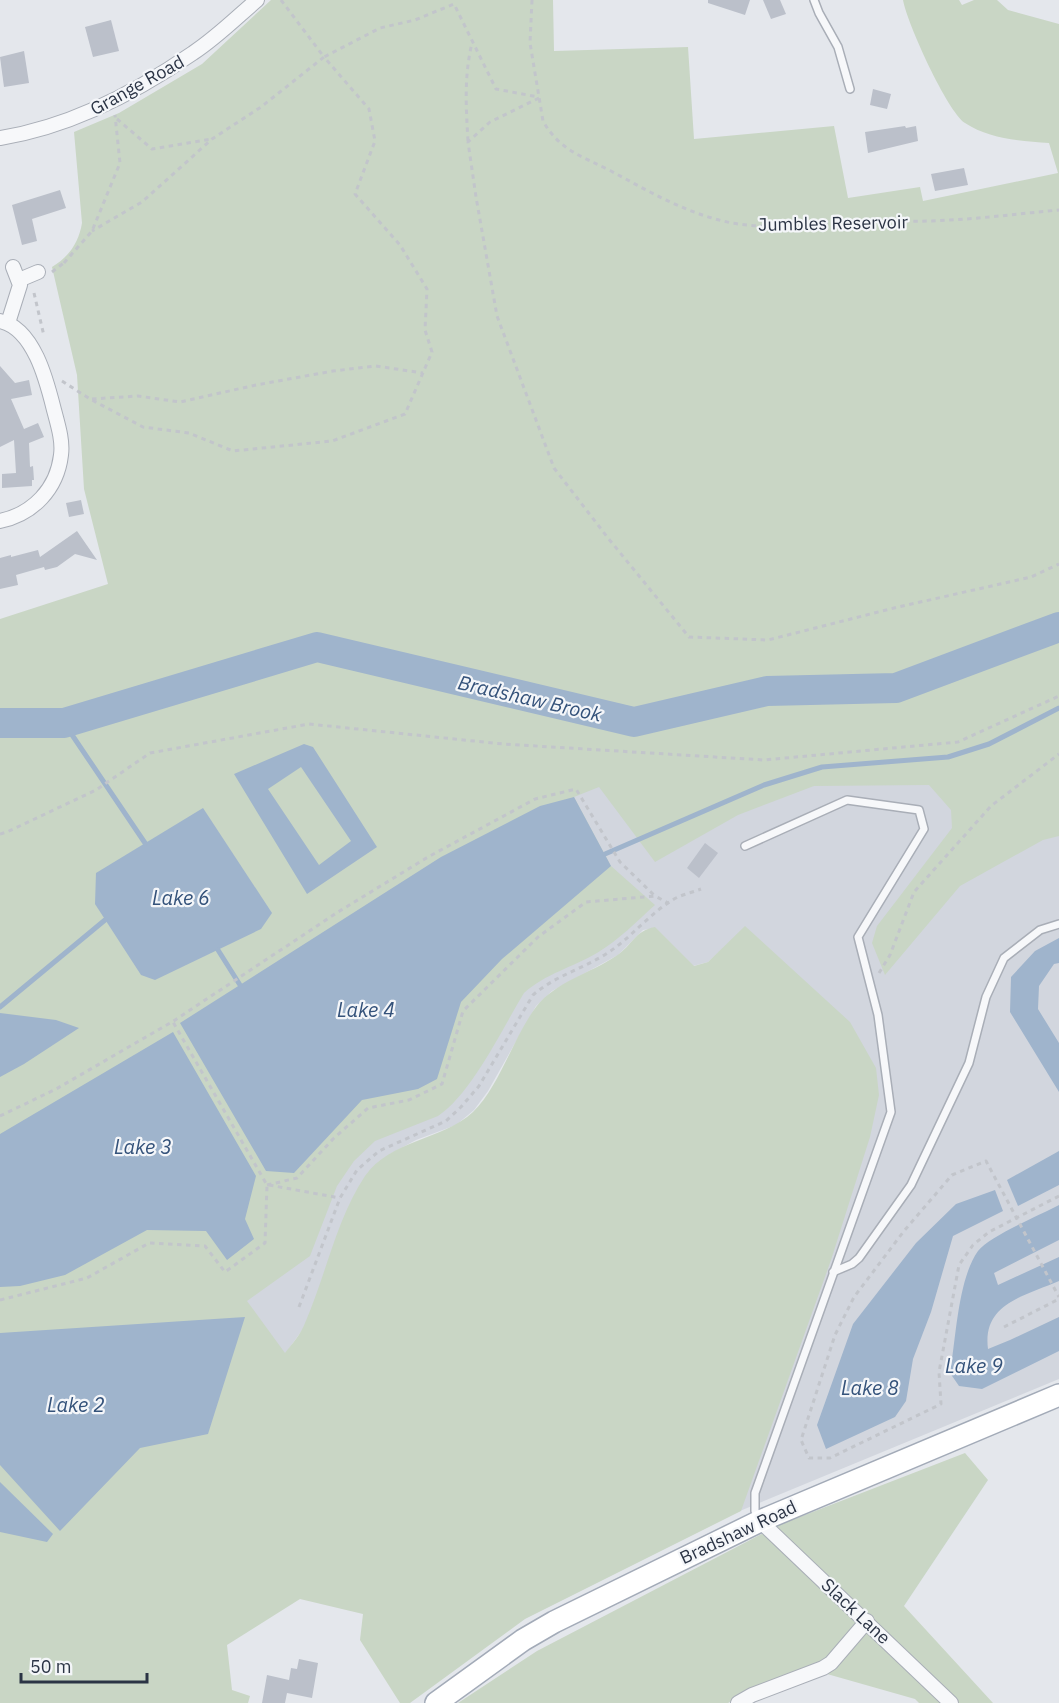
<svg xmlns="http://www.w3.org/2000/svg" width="1059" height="1703" font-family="'IBM Plex Sans',sans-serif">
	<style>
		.built { fill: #d2d6de }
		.green { fill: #c9d6c5 }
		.water { fill: #9fb4cc; fill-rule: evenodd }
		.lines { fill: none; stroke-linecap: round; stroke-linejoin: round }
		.stream { stroke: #9fb4cc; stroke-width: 5 }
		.river { stroke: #9fb4cc; stroke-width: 30 }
		.building { fill: #bbc0ca }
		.service-casing { stroke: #a9aeb7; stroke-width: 10 }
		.minor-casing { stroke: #a9aeb7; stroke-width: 16 }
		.primary-casing { stroke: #a3abb8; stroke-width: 24 }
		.path { stroke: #c2c5cb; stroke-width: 3; stroke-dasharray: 4.5 4.5; stroke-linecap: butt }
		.service { stroke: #f7f8fa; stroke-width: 7 }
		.minor { stroke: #f7f8fa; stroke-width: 14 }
		.primary { stroke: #fff; stroke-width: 21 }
		.labels { text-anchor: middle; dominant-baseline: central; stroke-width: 4.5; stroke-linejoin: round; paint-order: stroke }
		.street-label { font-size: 18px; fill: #2b3445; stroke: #f4f6f9 }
		.water-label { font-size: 20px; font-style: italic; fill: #34527a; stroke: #f4f6f9 }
	</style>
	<rect width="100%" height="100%" fill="#e4e7ec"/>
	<path class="built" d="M181,764L1059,785V1379L735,1513L746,927L708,962L693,966L655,928L643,930L618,955L552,991L536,1006L488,1091L474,1110L456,1125L416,1140L390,1154L305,1326L285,1354L204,1550Z"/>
	<g class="green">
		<path d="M271,0H553L554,51L688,47L694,139L834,126L848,198L920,187L923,201L1058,173L1049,143C1021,141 989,139 965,123C947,111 907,23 903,0H959L962,5L974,0H997L1008,10L1059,24V836L1043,840L960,886L885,975L872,943L877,926L952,828L951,810L929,785L814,786L738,815L655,862L599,787L574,797L611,866L655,905C637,921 619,940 597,953C573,967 545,974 524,993C502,1029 472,1093 438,1116L375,1141L354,1161L337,1186L310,1256L247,1301L285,1353C292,1344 301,1334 305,1323C326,1275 336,1220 365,1176C390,1140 443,1140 473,1112C499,1087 514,1036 536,1007C555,982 591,973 616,956C633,945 634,931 655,927L694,966L708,962L745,926L850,1022L876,1068L879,1095L870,1137L831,1260L741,1511L525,1619L410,1703H400L360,1640L363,1614L300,1599L227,1645L232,1690L250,1696L248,1703H0V619L108,584L84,489L77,375L52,267C69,257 79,242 82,223L74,132L119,113L202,64Z"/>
		<path d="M965,1453L988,1480L904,1606L993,1703H919L915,1699L806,1668L751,1689L728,1703H458L537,1651L779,1525Z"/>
	</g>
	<g class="water">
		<path d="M304,744L313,747L377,847L307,894L234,774ZM301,767L351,841L319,865L268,789Z"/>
		<path d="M574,797L611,866L502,959L461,1002L437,1079L418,1089L362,1100L294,1173L266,1171L180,1023L441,857L540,806Z"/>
		<path d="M203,808L272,913L261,929L155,980L141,975L95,904L96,873Z"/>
		<path d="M1059,938V963L1054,964L1039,986L1038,1009L1059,1043V1092L1010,1012L1011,977L1035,951Z"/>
		<path d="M0,1013L56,1020L79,1028L24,1064L0,1077Z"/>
		<path d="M173,1032L256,1176L245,1219L254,1239L227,1260L206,1231L147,1230L65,1275L20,1286L0,1287V1134Z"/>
		<path d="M1059,1151V1185L1018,1206L1007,1180Z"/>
		<path d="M995,1190L1003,1211L953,1236L931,1312L913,1359L906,1401L895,1417L826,1449L817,1425L853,1324L916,1243L956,1204Z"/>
		<path d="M1059,1205V1240L994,1273L998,1285L1059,1257V1281C1025,1296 982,1303 988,1349L1010,1340L1059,1317V1351L982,1389L959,1386L950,1373C956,1338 958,1279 978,1251C990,1236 1040,1215 1059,1205Z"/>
		<path d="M245,1317L208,1434L140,1448L60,1531L0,1465V1333Z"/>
		<path d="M0,1482L53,1534L47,1542L0,1532Z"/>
	</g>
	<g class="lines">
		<g class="stream">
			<path d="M64,723L145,843"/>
			<path d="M605,854L764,785L822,767L948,757L989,744L1059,708"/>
			<path d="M218,950L240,985"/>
			<path d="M0,1007L105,920"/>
		</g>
		<path class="river" d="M0,723H64L317,647L634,722L767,691L896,688L1059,627"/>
	</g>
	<g class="building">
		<path d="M708,0H750L745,15L708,3Z"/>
		<path d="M763,0H780L786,14L771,19Z"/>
		<path d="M111,20L119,51L93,57L85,27Z"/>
		<path d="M24,51L29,83L4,87L0,57Z"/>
		<path d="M873,89L891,94L887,109L870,105Z"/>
		<path d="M905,126L906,128L916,126L918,141L868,153L865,132Z"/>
		<path d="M964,168L968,185L935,191L931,174Z"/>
		<path d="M60,190L66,208L32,219L37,241L22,245L12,205Z"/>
		<path d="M0,366L15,383L29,380L32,395L11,399L24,429L38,423L44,437L29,443L30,467L33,466L34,480H32V486L2,488V474L16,473L14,440L0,447Z"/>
		<path d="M81,500L84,514L69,517L66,503Z"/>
		<path d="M77,531L97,560L75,554L57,567L45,570L44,567L16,575L18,585L0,589V558L11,555V557L38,550L40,557Z"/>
		<path d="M705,843L718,853L699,878L687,868Z"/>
		<path d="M299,1659L318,1663L312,1698L287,1693L285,1703H262L267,1675L289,1680L291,1668L297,1669Z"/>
	</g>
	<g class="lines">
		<defs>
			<g id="service">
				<path d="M814,0L819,13L838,47L850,89"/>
				<path d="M745,846L847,800L919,810L924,829L858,937L878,1015L891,1112L755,1493V1511L759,1518"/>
				<path d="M833,1272L852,1264L859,1258L911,1185L969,1063L986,997L1004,958L1040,930L1059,924"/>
			</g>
			<g id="minor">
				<path d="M0,138C70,127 135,93 193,53C216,38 236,18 257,0"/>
				<path d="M19,280L38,272"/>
				<path d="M0,321C34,328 47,382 54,410C58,425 63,441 61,455C57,489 33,514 0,521"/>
				<path d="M8,323L20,285L13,267"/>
				<path d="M760,1521L951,1703"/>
				<path d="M738,1703L752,1695L823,1668L831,1663L867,1621"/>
			</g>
			<path id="primary" d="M436,1703L523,1640L554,1622L760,1521L1059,1395"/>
		</defs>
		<use href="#service" class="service-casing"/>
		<use href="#minor" class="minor-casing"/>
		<use href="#primary" class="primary-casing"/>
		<g class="path">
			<path d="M281,0L324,57L380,28L415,20L454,4L496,89L538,97"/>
			<path d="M532,0L530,43L543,121C560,151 582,156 611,171C650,192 687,214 732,223C771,230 810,223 850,221C876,220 902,222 927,221C971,220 1015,214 1059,210"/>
			<path d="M539,98L490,122L468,142L476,197L497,316L554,468L608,538L689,637L768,640L894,608L1031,577L1059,564"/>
			<path d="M117,119L152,149L211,139"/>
			<path d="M468,141C466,107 464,76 472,43"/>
			<path d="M64,263L92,231L120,163L115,115"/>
			<path d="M52,272L65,262"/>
			<path d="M34,293L44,336"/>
			<path d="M62,381L90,399L143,427L189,433L233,451L332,441L405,414L432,352L425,330L427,289L400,245L355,194L375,141L369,109L324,57L261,107L212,139L142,202L92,231"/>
			<path d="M92,399L138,396L180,402L256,385L333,371L376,366L423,373"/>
			<path d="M0,834L7,832L96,790L150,753L309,724L503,744L764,760L958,742L1059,696"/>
			<path d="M879,973L890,955L914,892L991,806L1059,754"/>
			<path d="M0,1116L56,1089L172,1022L338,912L428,857L535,799L576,789L620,862L655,896"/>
			<path d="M267,1185L297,1178L333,1139L368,1108L409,1100L442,1084L463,1011L538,937L586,902L655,896L668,903"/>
			<path d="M269,1185L340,1198"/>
			<path d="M1059,1196L989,1232L973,1245L959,1265L939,1372L941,1404L830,1458H809L801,1440L835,1335L854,1297L904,1231L952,1175L986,1161L1059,1297"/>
			<path d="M0,1300L87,1278L149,1243L205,1246L225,1272L265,1243L267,1185L173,1022"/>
			<path d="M299,1307L340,1198L357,1170L379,1151L446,1121L461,1107L479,1086L533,995C555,976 582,969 606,954C630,939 647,916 671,901C679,895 691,893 701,889"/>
			<path d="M1004,1327L1059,1299"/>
		</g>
		<use href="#service" class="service"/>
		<use href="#minor" class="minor"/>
		<use href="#primary" class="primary"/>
	</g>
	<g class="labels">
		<g class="street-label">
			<text transform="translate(137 85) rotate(-29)">Grange Road</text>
			<text transform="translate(833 223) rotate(-1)">Jumbles Reservoir</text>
			<text transform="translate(738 1532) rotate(-25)">Bradshaw Road</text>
			<text transform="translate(856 1611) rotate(43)">Slack Lane</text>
		</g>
		<g class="water-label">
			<text transform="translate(530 698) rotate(13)">Bradshaw Brook</text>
			<text x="181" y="897">Lake 6</text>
			<text x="366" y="1009">Lake 4</text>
			<text x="143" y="1146">Lake 3</text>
			<text x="974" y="1365">Lake 9</text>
			<text x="870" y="1387">Lake 8</text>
			<text x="76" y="1404">Lake 2</text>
		</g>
	</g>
	<path d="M21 1673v9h126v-9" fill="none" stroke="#2b3445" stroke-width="3"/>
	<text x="30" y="1673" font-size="18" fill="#2b3445" stroke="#f4f6f9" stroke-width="4.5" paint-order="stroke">50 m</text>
</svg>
